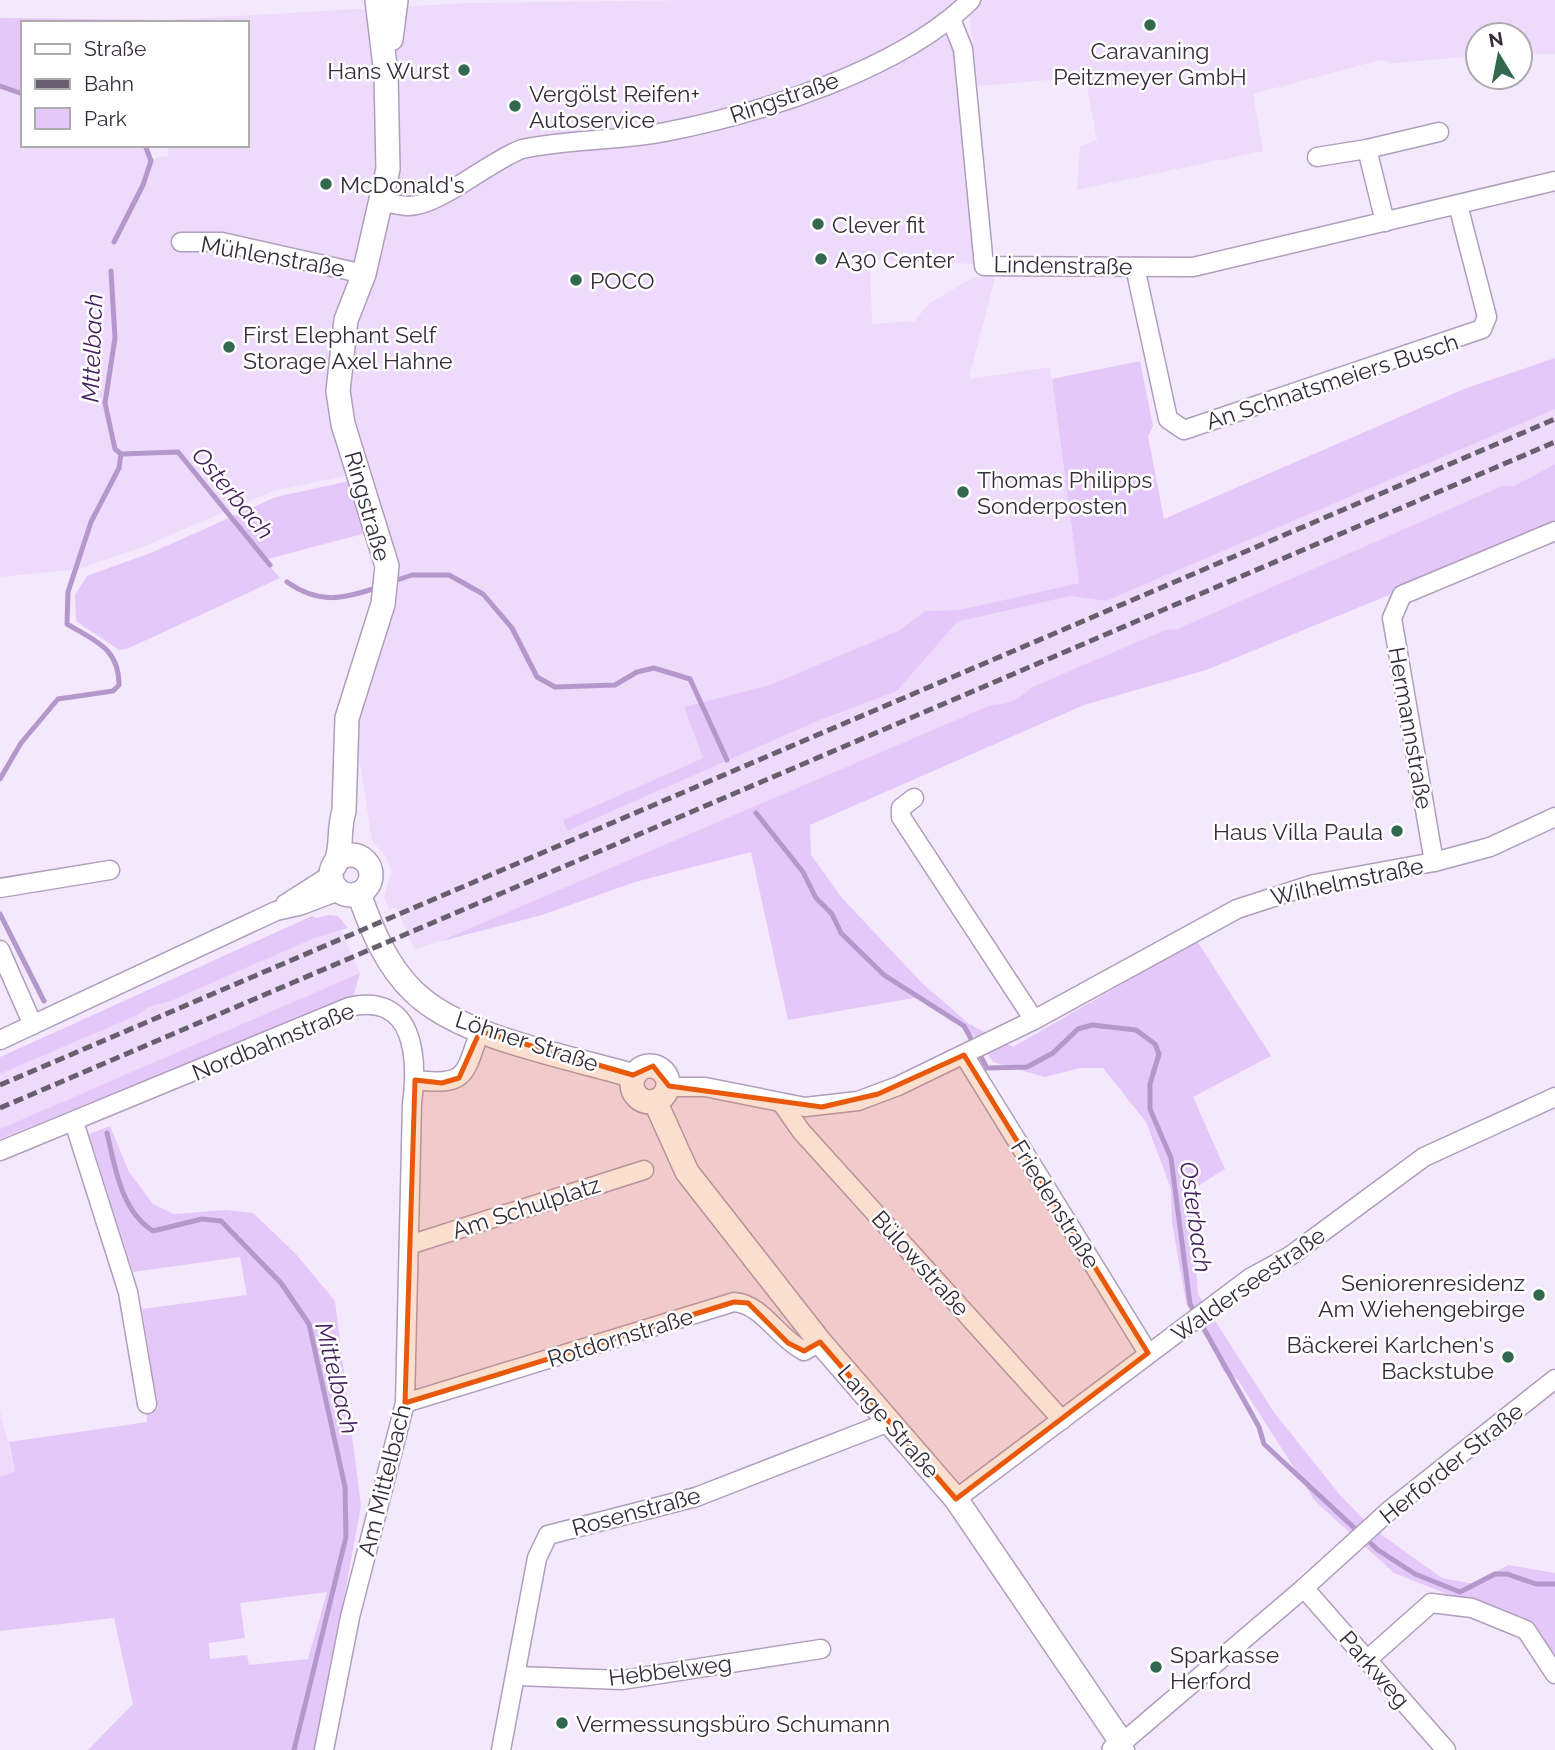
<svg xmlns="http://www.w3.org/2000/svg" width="1555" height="1750" font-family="Raleway,sans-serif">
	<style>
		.built { fill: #eedbfb }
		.green { fill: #e5c8fa; fill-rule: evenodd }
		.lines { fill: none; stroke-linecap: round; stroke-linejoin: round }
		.stream { stroke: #b598cb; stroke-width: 5 }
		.minor-casing { stroke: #b09ebd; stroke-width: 21 }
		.tertiary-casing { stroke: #b09ebd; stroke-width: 26 }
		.minor { stroke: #fff; stroke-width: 18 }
		.tertiary { stroke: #fff; stroke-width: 23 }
		.rail { stroke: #685f6e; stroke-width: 5; stroke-dasharray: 10 5; stroke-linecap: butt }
		.marked { fill: #e8590c; fill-opacity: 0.2; stroke: #e8590c; stroke-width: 5; stroke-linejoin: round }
		.poi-dot { fill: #32684e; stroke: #fff; stroke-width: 2.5 }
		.labels { text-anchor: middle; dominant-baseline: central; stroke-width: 5; stroke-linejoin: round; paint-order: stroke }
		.poi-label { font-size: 23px; fill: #352d3a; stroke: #fff; text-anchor: start }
		.street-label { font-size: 23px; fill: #352d3a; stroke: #fff }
		.water-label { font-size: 24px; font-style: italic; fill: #451e5c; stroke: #fff }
	</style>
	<rect width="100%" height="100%" fill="#f4e8fd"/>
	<g class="built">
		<path d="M696,0H961L951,11L975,264L870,260L872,324L915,321L928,304L974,277H995L969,379L1050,367L1079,583L959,610L925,611L900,630L770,685L684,707L703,758L563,820L567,831L820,720L897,691L957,622L1070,596L1106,601L1555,409V464L1514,486H1502L1177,629L1165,630L1030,688L1022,697L1004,704L991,705L505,915L415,950L396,907L389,910L384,897L391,872L387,858L372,841L356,738L365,691L393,616L398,575L368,471L273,491L150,544L79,569L0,577V88L23,95V145H144L149,159L168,156L169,145H247V23H167L166,20L467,3Z"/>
		<path d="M982,0H1555V54H1520V35H1478V56L1393,63L1380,60L1253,94L1263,151L1077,190L1080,146L1097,140L1085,77L978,86L969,12Z"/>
		<path d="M341,931L360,973L0,1129V1074L138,1015L148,1007L171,1001L312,939Z"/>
		<path d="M0,1411L15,1471L0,1477Z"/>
	</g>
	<g class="green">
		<path d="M0,18L166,20L167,23H23V95L0,88Z"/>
		<path d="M1555,358V409L1106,601L1070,596L957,622L897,691L820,720L567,831L563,820L703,758L684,707L770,685L900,630L925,611L959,610L1079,583L1052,379L1140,361L1153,426L1148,436L1164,519L1464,389Z"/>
		<path d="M1555,464V527L1206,670L1084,705L810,825L811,855L842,898L922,983L969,1024L1013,1047L1197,941L1271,1056L1193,1097L1225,1169L1190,1191L1198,1294L1273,1411L1340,1495L1372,1528L1442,1578L1474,1584L1508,1565L1555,1573V1659L1465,1601L1394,1573L1315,1501L1238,1380L1223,1371L1213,1344L1186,1303L1172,1222L1171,1189L1146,1122L1103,1068H1080L1045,1077L993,1062L979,1039L919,997L788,1020L751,852L635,882L542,915L438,942L991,705C1008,704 1019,700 1030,688L1165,630L1177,629L1502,486H1514Z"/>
		<path d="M349,481L366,533L264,560L280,578L129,648L119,650L76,621L75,595L87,576L153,552L276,497Z"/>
		<path d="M329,915L338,916L348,928L312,939L171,1001L148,1007L138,1015L0,1074V1057L312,916L316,918Z"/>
		<path d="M360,973L353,997L0,1139V1129Z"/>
		<path d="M110,1126L129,1172L153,1204L174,1214L226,1210L253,1213L295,1253L335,1301L361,1506L316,1750H88L133,1704L114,1618L0,1631V1477L15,1471L9,1442L147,1422L146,1412L158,1409L142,1309L247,1295L240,1257L133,1272L89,1134ZM327,1592L308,1659L249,1665L247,1655L210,1659L209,1643L245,1638L240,1603Z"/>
	</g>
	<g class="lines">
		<g class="stream">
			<path d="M0,86L23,94"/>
			<path d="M114,242L143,185L151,161L145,145"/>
			<path d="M121,454L178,452L270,565"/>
			<path d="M287,582C320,605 342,599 379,587"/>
			<path d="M391,582L412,575H449L483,594L512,628L537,677L555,687L615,685L637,672L654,668L690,679L727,760"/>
			<path d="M0,779L21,743L58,699L113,691L119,685C119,648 95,641 67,624L68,592L91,522L119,468L121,454L115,449L105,403L115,338L111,271"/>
			<path d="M756,813L803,872L816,898L832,914L841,933L884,975L964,1026L987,1068L1027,1067L1053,1053L1078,1029L1092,1025L1136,1030L1155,1044L1159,1054L1150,1084V1109L1171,1158L1190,1304L1259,1427L1264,1444L1378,1550L1415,1574L1460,1592L1495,1574H1507L1536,1584H1555"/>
			<path d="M0,914L44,1001"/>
			<path d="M107,1133C115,1167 121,1211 153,1231L202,1219L221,1221L281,1283L309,1324L345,1487L346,1537L294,1750"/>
		</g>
		<defs>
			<g id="minor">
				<path d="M951,19L963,49L984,266L1193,267L1555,181"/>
				<path d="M1317,157L1367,149"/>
				<path d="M382,202C391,203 401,206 409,206C441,205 489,161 522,149C569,139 618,141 665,132C762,113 900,70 971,0"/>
				<path d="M1385,222L1367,149L1439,132"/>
				<path d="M181,242H222L364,274"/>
				<path d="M1135,267L1168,419L1184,430L1482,329L1487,317L1458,205"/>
				<path d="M914,798L901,808V817L1034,1020"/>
				<path d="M1434,862L1392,618L1402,595L1555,531"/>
				<path d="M0,888L110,870"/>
				<path d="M285,904L332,874"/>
				<path d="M0,950L33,1025"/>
				<path d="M0,1040L276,911L299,906L339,891"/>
				<path d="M964,1055L1148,1353"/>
				<path d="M415,1080C467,1086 464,1076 480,1031"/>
				<path d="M668,1087H705L805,1107L858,1101L898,1086L1034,1020L1237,909L1314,884L1434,862L1490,847L1555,817"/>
				<path d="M783,1105L801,1131L1062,1420"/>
				<path d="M74,1122L128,1292L147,1404"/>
				<path d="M0,1151L349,1007C415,992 418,1058 412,1104L405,1403L350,1617L324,1750"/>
				<path d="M409,1245L644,1170"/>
				<path d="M405,1403L734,1302C762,1304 778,1338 804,1351L820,1342"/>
				<path d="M956,1499L1250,1278L1290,1256L1424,1157L1555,1097"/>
				<path d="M1304,1588L1446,1750"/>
				<path d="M1368,1659L1431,1603L1472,1608L1526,1630L1555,1674"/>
				<path d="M517,1676L622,1680L821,1649"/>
				<path d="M501,1750L537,1558L548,1535L696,1497L889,1422"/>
				<path d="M1125,1750L1122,1743L1304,1588L1391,1509L1555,1379"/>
			</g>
			<g id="tertiary">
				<path d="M391,39L396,0"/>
				<circle cx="351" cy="875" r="20"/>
				<path d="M335,865C343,847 338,829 344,811L347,718L383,604L387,566L343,424L338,391L346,320L364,274L388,169L386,74L377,0"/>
				<path d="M359,894C372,930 386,965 414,992C461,1038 570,1057 634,1076"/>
				<circle cx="650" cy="1084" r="18"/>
				<path d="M655,1101L687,1172L820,1342L956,1499L1122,1743L1114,1750"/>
			</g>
		</defs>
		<use href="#minor" class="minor-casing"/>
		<use href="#tertiary" class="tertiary-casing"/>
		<use href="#minor" class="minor"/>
		<use href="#tertiary" class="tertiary"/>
		<g class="rail">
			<path d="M0,1085L1555,419"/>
			<path d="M0,1108L1555,442"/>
		</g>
	</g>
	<path class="marked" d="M480,1031L633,1075L653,1066L669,1086L822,1107L878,1094L964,1055L1148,1353L956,1499L820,1342L804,1351L788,1343L748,1303L734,1302L405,1403L415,1080L442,1083L459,1078Z"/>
	<g class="poi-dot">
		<circle cx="1150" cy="25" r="7"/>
		<circle cx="464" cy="70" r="7"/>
		<circle cx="515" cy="106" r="7"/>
		<circle cx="326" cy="184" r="7"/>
		<circle cx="818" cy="224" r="7"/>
		<circle cx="821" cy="259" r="7"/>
		<circle cx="576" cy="280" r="7"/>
		<circle cx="229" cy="347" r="7"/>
		<circle cx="963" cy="492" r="7"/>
		<circle cx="1397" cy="831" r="7"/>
		<circle cx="1539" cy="1295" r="7"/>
		<circle cx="1508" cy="1357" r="7"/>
		<circle cx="1156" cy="1667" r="7"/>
		<circle cx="562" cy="1723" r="7"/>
	</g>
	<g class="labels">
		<g class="poi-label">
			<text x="1150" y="50" text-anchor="middle">Caravaning<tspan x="1150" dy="26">Peitzmeyer GmbH</tspan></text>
			<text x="450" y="70" text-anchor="end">Hans Wurst</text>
			<text x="529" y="93">Vergölst Reifen+<tspan x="529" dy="26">Autoservice</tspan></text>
			<text x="340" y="184">McDonald's</text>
			<text x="832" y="224">Clever fit</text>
			<text x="835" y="259">A30 Center</text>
			<text x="590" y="280">POCO</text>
			<text x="243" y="334">First Elephant Self<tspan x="243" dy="26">Storage Axel Hahne</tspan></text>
			<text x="977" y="479">Thomas Philipps<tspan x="977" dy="26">Sonderposten</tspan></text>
			<text x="1383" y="831" text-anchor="end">Haus Villa Paula</text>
			<text x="1525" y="1282" text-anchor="end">Seniorenresidenz<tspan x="1525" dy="26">Am Wiehengebirge</tspan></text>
			<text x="1494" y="1344" text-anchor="end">Bäckerei Karlchen's<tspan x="1494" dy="26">Backstube</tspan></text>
			<text x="1170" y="1654">Sparkasse<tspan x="1170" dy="26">Herford</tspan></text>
			<text x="576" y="1723">Vermessungsbüro Schumann</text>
		</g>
		<g class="street-label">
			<text transform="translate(784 97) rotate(-19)">Ringstraße</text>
			<text transform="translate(273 256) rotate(10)">Mühlenstraße</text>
			<text transform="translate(1063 265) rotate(1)">Lindenstraße</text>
			<text transform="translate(1332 381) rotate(-18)">An Schnatsmeiers Busch</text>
			<text transform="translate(368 506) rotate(74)">Ringstraße</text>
			<text transform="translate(1411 728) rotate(80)">Hermannstraße</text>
			<text transform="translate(1347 881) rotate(-12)">Wilhelmstraße</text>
			<text transform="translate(273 1041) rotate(-22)">Nordbahnstraße</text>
			<text transform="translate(527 1041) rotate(18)">Löhner Straße</text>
			<text transform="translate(1056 1204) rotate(58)">Friedenstraße</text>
			<text transform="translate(526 1207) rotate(-18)">Am Schulplatz</text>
			<text transform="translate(921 1263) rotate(48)">Bülowstraße</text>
			<text transform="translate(1248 1284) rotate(-35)">Walderseestraße</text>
			<text transform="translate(620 1337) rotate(-17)">Rotdornstraße</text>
			<text transform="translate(889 1421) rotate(49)">Lange Straße</text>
			<text transform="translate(1451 1463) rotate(-39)">Herforder Straße</text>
			<text transform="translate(384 1480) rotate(-76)">Am Mittelbach</text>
			<text transform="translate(636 1511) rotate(-15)">Rosenstraße</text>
			<text transform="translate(1375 1669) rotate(49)">Parkweg</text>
			<text transform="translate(670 1670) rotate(-7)">Hebbelweg</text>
		</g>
		<g class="water-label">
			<text transform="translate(92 348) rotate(-88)">Mttelbach</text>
			<text transform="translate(233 493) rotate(50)">Osterbach</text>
			<text transform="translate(1196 1217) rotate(82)">Osterbach</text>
			<text transform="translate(337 1378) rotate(76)">Mittelbach</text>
		</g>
	</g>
	<rect x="21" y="21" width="228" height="126" fill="#ffffff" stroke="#aeabb0" stroke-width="2"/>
	<rect x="35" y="44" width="35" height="10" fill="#ffffff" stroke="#aeabb0" stroke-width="2"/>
	<text x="84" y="56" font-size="21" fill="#352d3a">Straße</text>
	<rect x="35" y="79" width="35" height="10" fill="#685f6e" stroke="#aeabb0" stroke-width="2"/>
	<text x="84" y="91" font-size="21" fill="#352d3a">Bahn</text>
	<rect x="35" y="108" width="35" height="21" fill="#e5c8fa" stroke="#aeabb0" stroke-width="2"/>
	<text x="84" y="126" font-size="21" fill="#352d3a">Park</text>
	<g transform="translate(1499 56) rotate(350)"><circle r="33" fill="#ffffff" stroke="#aeabb0" stroke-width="2"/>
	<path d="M0-5L12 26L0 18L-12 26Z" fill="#32684e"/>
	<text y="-10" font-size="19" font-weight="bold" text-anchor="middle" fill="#352d3a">N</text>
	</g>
</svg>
